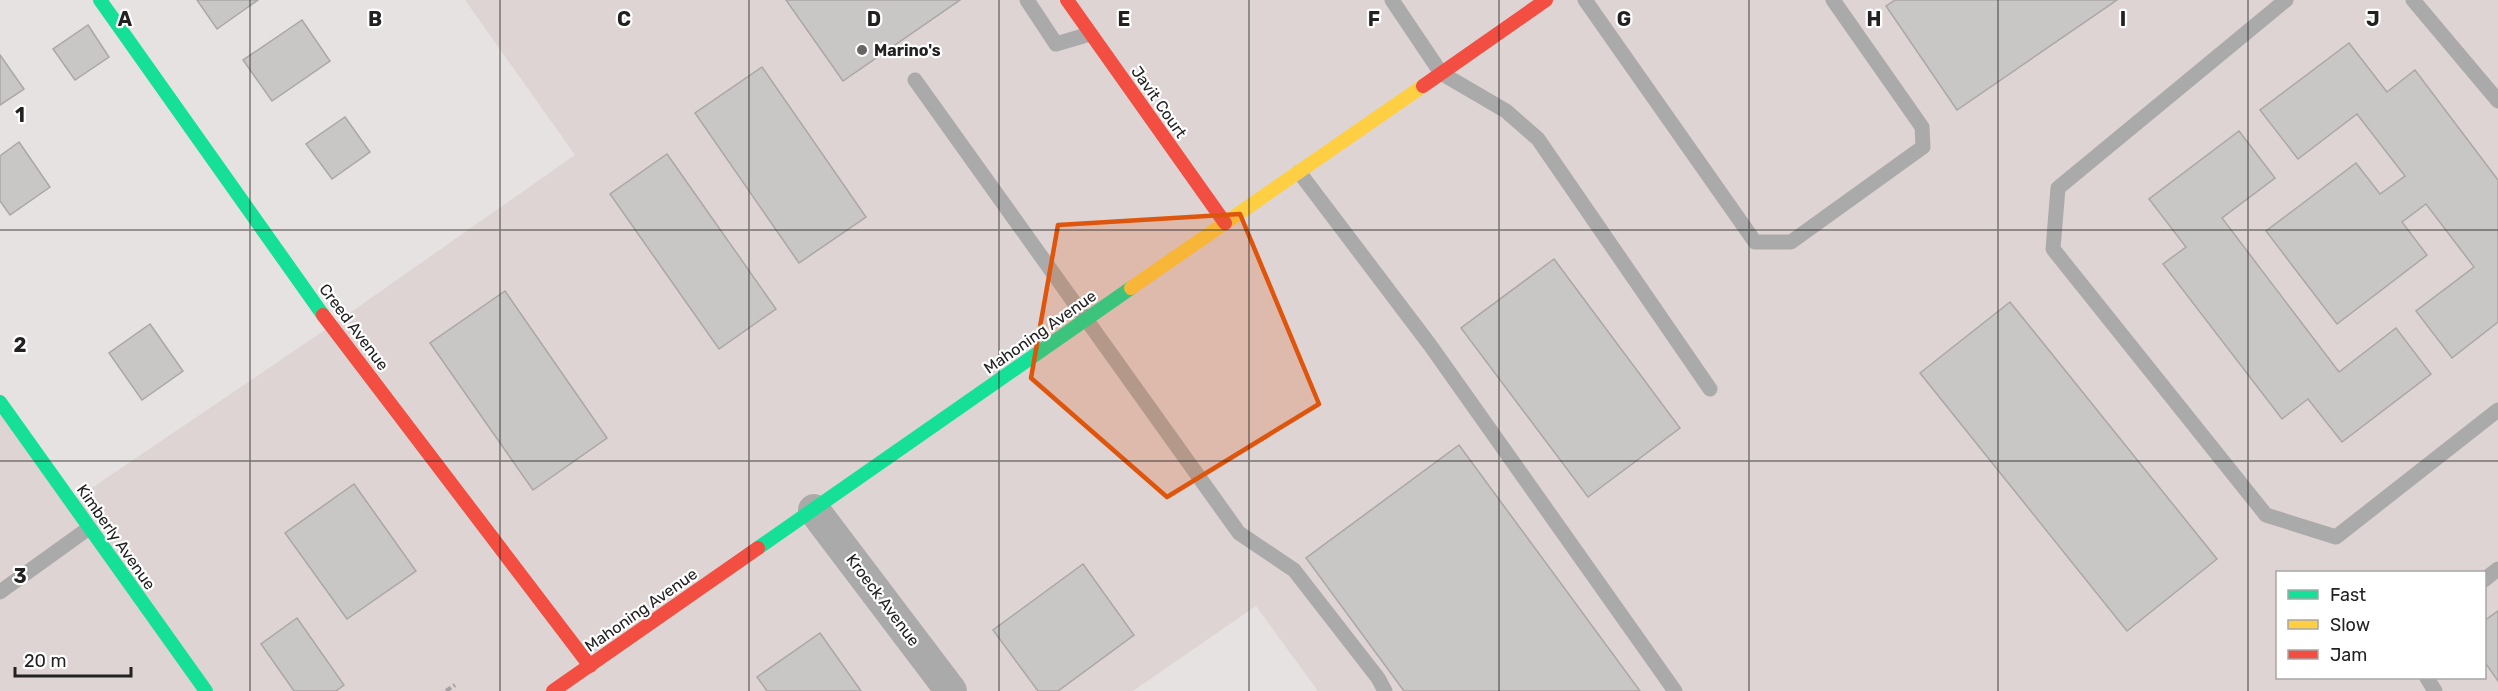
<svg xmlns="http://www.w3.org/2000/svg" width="2498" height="691" font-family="Rubik,sans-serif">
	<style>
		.built { fill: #ded4d3; fill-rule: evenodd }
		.building { fill: #c9c6c6; stroke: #aaa7a6; stroke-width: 1.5 }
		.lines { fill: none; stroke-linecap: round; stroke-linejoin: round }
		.path { stroke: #a5a3a3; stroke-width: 4; stroke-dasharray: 6 3; stroke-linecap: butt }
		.lane { stroke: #abaaaa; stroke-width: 15 }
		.street { stroke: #abaaaa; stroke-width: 32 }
		.fast { stroke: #16e098; stroke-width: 14 }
		.slow { stroke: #ffcf43; stroke-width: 14 }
		.jam { stroke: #f24e42; stroke-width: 14 }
		.marked { fill: #de560d; fill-opacity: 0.2; stroke: #de560d; stroke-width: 4.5; stroke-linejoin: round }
		.grid { fill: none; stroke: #232121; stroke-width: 1.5; stroke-opacity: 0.55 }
		.poi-dot { fill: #676564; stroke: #fff; stroke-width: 2 }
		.labels { text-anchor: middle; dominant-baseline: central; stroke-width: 4.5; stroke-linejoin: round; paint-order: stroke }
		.poi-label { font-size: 16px; font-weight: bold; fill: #232121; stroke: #fff; text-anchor: start }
		.street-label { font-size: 16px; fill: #232121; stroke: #fff }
		.grid-label { font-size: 20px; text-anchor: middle; font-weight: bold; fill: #232121; stroke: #fff; stroke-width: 4.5; stroke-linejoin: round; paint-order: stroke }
	</style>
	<rect width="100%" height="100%" fill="#e6e2e1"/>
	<path class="built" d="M465,0H2498V691H1318L1256,606L1133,691H0V402L71,502L331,326L575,155ZM2278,572H2484V678H2278Z"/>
	<g class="building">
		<path d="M197,0H258L217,29Z"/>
		<path d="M786,0H960L843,81Z"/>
		<path d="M1895,0H2117L1957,110L1886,6Z"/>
		<path d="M302,20L330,61L272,101L243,60Z"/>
		<path d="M88,25L109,57L75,80L53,49Z"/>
		<path d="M2349,43L2387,92L2415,70L2498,180V322L2452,358L2416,311L2474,267L2426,204L2402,222L2427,255L2337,324L2266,231L2356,163L2380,194L2405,176L2357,114L2298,159L2260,110Z"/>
		<path d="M0,55L24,89L0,105Z"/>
		<path d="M762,67L866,217L799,263L695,113Z"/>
		<path d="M345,117L370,152L332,179L306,144Z"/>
		<path d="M2239,131L2275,178L2222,218L2339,372L2396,328L2431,374L2342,442L2308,399L2282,419L2163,264L2186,247L2149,199Z"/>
		<path d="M19,142L50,187L10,215L0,201V156Z"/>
		<path d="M667,154L776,309L719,349L610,194Z"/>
		<path d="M1554,259L1680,428L1588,497L1461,328Z"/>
		<path d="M505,291L607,438L533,490L430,343Z"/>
		<path d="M2010,302L2217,559L2127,631L1920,373Z"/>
		<path d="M150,324L183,371L142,400L109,353Z"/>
		<path d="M1459,445L1640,691H1404L1306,558Z"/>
		<path d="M354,484L416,571L347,619L285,533Z"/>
		<path d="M1083,564L1134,635L1058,691H1038L993,630Z"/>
		<path d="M2498,611V681L2484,661V621Z"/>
		<path d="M297,618L344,685L336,691H294L261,644Z"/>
		<path d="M820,633L861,691H767L757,677Z"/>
	</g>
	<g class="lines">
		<path class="path" d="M446,691L455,685"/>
		<g class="lane">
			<path d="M1027,0L1056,44L1090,34"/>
			<path d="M1392,0L1441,73L1506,111L1538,139L1710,389"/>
			<path d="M1585,0L1755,242H1791L1923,147L1922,127L1833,0"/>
			<path d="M2286,0L2058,188L2053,249L2266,515L2336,537L2498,410"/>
			<path d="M2413,0L2498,101"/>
			<path d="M915,80L1239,533L1294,570L1378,678L1385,691"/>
			<path d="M1299,172L1430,345L1675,691"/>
			<path d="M2484,580L2498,569"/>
			<path d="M0,592L89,528"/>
			<path d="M2427,678L2435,691"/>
		</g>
		<path class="street" d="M814,510L951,691"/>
		<g class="fast">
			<path d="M100,0L323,315"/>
			<path d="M0,402L206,691"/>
			<path d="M758,548L1131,288"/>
		</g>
		<path class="slow" d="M1131,288L1423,86"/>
		<g class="jam">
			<path d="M1067,0L1225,223"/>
			<path d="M1423,86L1546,0"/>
			<path d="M323,315L590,666"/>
			<path d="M553,691L758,548"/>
		</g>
	</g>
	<path class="marked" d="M1240,214L1319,404L1167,497L1031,378L1058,225Z"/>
	<path class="grid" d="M250,0V691M500,0V691M749,0V691M999,0V691M1249,0V691M1499,0V691M1749,0V691M1998,0V691M2248,0V691M0,230H2498M0,461H2498"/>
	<circle class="poi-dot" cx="862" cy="50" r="6"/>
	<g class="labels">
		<g class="poi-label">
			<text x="874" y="50">Marino's</text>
		</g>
		<g class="street-label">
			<text transform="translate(1159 102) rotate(55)">Javit Court</text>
			<text transform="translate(354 327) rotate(53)">Creed Avenue</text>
			<text transform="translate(1040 332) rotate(-35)">Mahoning Avenue</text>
			<text transform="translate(116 537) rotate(55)">Kimberly Avenue</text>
			<text transform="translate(883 600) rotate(53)">Kroeck Avenue</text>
			<text transform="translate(641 610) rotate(-35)">Mahoning Avenue</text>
		</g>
	</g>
	<g class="grid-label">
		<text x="125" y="26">A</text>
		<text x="375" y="26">B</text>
		<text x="624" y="26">C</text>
		<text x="874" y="26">D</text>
		<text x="1124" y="26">E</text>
		<text x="1374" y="26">F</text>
		<text x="1624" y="26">G</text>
		<text x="1874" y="26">H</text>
		<text x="2123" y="26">I</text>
		<text x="2373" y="26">J</text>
		<text x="20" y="122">1</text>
		<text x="20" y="352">2</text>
		<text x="20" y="583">3</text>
	</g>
	<rect x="2276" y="571" width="210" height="108" fill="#ffffff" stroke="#a7a6a6" stroke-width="1.5"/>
	<rect x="2288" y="590" width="30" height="9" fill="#16e098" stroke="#a7a6a6" stroke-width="1.5"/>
	<text x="2330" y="601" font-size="18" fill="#232121">Fast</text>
	<rect x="2288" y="620" width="30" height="9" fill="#ffcf43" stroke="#a7a6a6" stroke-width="1.5"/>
	<text x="2330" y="631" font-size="18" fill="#232121">Slow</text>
	<rect x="2288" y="650" width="30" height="9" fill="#f24e42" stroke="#a7a6a6" stroke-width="1.5"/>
	<text x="2330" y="661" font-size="18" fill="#232121">Jam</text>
	<path d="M15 667v9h116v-9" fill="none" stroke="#232121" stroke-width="3"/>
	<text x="24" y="667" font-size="18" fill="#232121" stroke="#ffffff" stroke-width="4.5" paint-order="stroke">20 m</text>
</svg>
